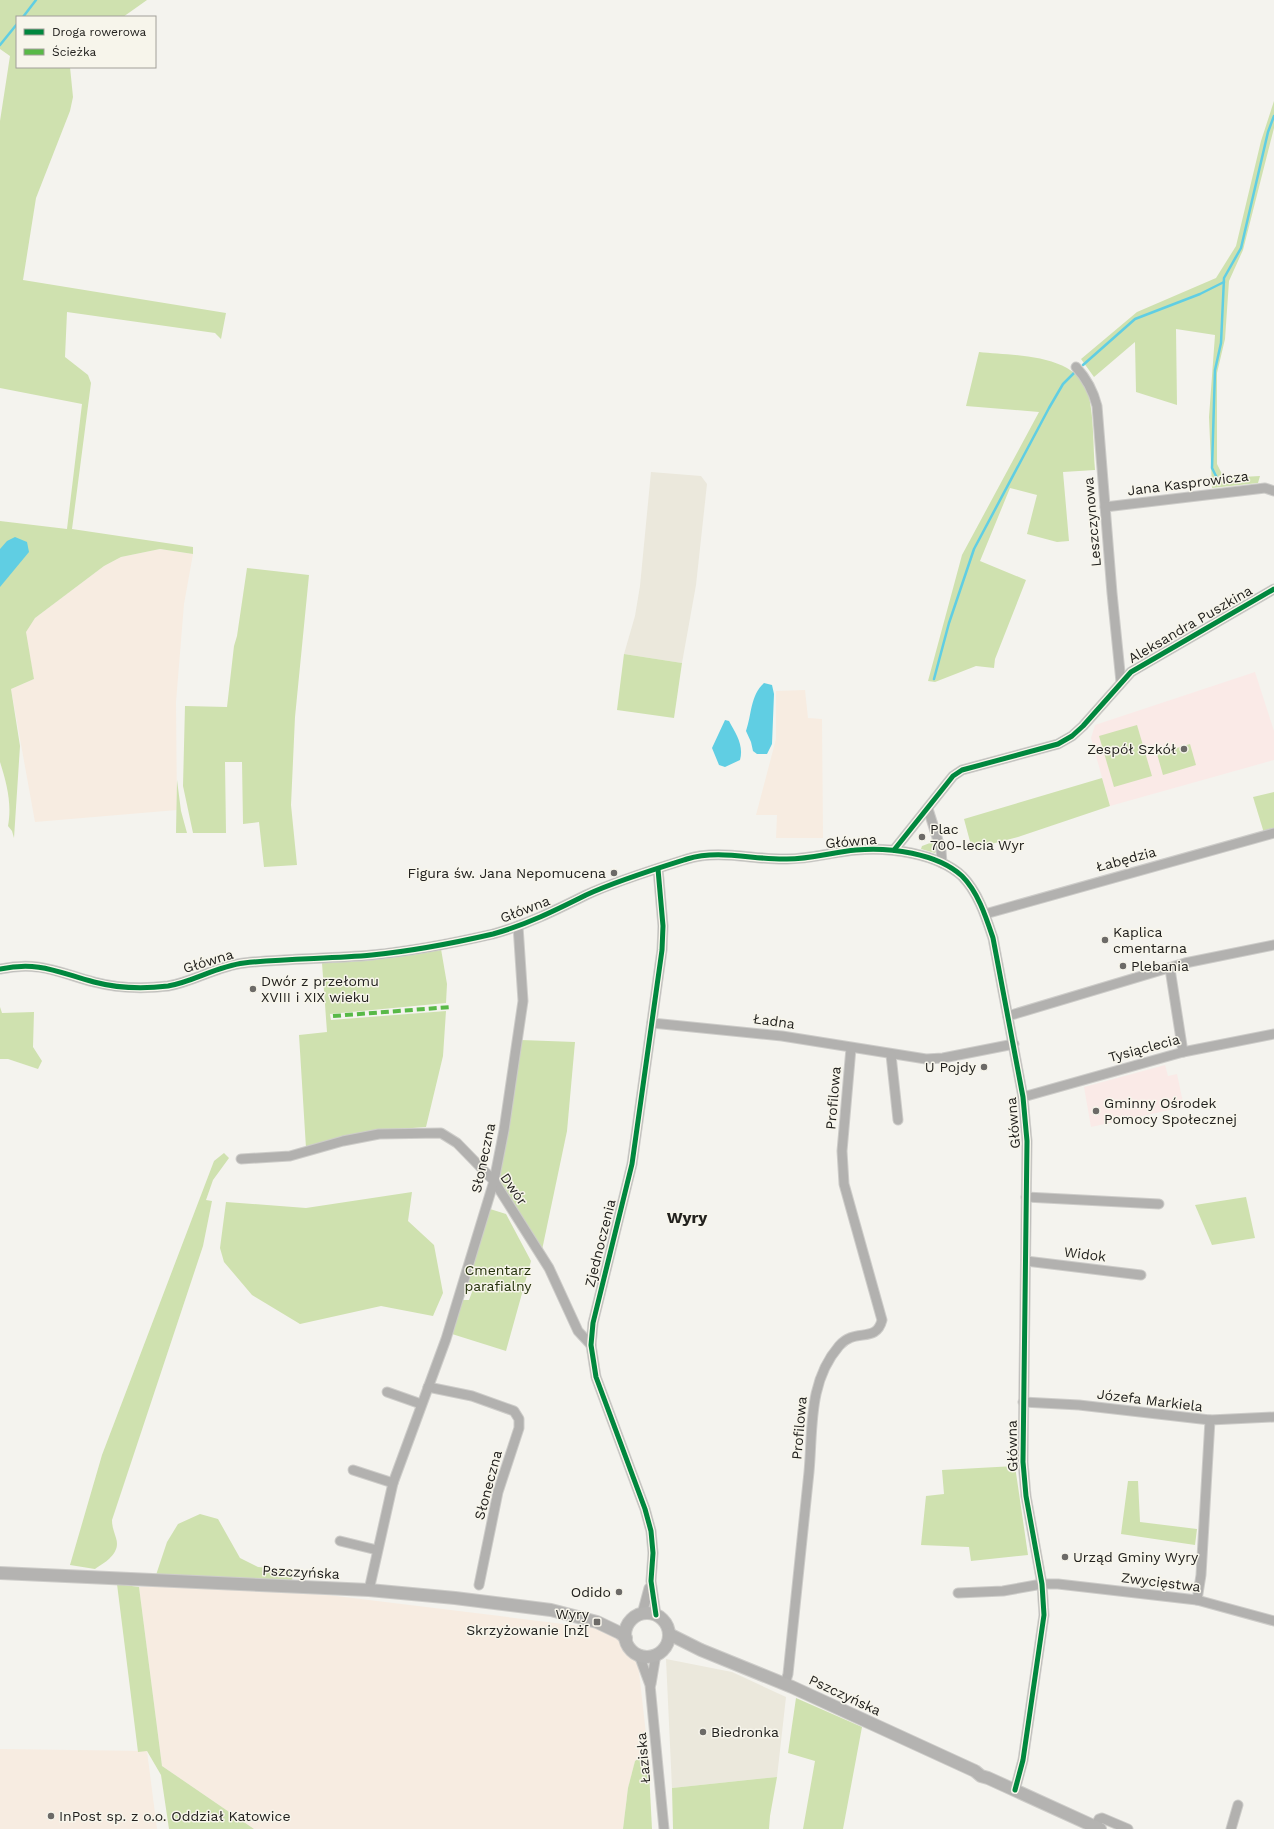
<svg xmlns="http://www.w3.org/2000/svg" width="1274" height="1829" font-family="'Work Sans',sans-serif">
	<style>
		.built { fill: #ebe8dc }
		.industrial { fill: #f7ece1 }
		.education { fill: #faeae7 }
		.green { fill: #cfe1af }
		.water { fill: #60cee3 }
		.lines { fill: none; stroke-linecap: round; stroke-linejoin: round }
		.stream { stroke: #60cee3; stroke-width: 2.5 }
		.minor-casing { stroke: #cdccc9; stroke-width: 11 }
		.major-casing { stroke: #cdccc9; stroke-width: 14 }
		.minor { stroke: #b2b1af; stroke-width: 9 }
		.major { stroke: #b4b3b1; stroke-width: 12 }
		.quiet { stroke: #58b947; stroke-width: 4; stroke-dasharray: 8 4; stroke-linecap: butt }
		.cycleway-casing { stroke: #f7f5eb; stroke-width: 8 }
		.cycleway { stroke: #00873e; stroke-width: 5 }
		.poi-dot { fill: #6c6a67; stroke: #f7f5eb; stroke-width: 1.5 }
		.labels { text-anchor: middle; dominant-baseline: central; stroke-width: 3; stroke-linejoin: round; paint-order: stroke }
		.street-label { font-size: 14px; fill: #22211e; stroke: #f7f5eb }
		.poi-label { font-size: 14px; fill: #22211e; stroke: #f7f5eb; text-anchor: start }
		.park-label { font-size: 14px; fill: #25320b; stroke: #f7f5eb }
		.quarter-label { font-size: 16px; font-weight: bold; fill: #22211e; stroke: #f7f5eb }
	</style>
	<rect width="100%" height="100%" fill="#f4f3ee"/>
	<g class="built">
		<path d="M651,472L701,476L707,484L696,585L682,663L624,654L635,616L640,586Z"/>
		<path d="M666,1659L732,1672L786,1697L777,1777L672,1788Z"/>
	</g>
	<g class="industrial">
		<path d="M160,549L193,554L184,604L176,702L177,810L35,822L11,689L34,679L25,632L35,618L104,566L121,557Z"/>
		<path d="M805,690L808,718L822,719L823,838H776L777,815H756L776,739V691Z"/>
		<path d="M194,1586L328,1595L629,1632L637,1654L648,1752L635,1761L628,1788L623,1829H254L162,1766L139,1587Z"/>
		<path d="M0,1749L147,1751L157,1829H0Z"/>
	</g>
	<g class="education">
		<path d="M1255,672L1274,731V760L1110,806L1091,738L1095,725Z"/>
		<path d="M1165,1065L1168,1076L1177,1074L1184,1107L1091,1127L1084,1087Z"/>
	</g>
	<g class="green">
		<path d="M0,0H147L123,17H17V67H70L73,97L70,111L36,198L23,280L226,313L221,339L215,333L67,312L65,357L88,375L91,383L72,529L193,547V554L160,549L121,557L104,566L35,618L26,632L34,679L11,689L20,746L14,838L12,831L8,826C12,804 7,784 0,762V521L67,529L82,404L0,388V121L10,56L0,49Z"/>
		<path d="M1274,101V128L1243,250L1229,281L1225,339L1217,373V464L1224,478L1260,476L1258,483L1212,488L1209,417L1215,335L1176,329L1177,405L1136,392L1135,342L1094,377L1081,359L1137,312L1216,278L1236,246L1261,141Z"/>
		<path d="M979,352C1014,356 1080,353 1089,397C1094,420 1093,446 1095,470L1063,472L1069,541L1057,542L1027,534L1037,495L1010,488L980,561L1026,580L995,659L994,668L976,666L935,682L928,681L962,555L1039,412L966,406Z"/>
		<path d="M247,568L309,575L295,717L291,805L297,865L264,867L259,822L243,824L242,762H225L226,833H193L183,786L185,706L227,707L234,646L237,636Z"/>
		<path d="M624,654L682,663L674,718L617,710Z"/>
		<path d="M1137,725L1152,776L1114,787L1099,736Z"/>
		<path d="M1190,744L1196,765L1163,775L1157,754Z"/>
		<path d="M1102,778L1110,806L1018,837L972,849L964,819Z"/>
		<path d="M177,780L181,811L187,833H176Z"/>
		<path d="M1274,792V833H1264L1253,797Z"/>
		<path d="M933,836L937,849L935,853L921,849L922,846L930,843Z"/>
		<path d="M441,949L447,984L446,1003L330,1014L331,1020L446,1011L443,1056L426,1127L371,1131L306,1148L299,1035L327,1032L322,963Z"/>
		<path d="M0,1007L2,1013L34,1012L33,1047L42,1061L38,1069L8,1059H0Z"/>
		<path d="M521,1040L575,1042L567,1131L542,1250L497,1180Z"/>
		<path d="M224,1153L229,1158L213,1180L206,1200L212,1201L203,1246L112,1520C112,1527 114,1531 116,1538C121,1553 106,1562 95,1569L70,1565L102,1455L214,1161Z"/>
		<path d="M412,1192L408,1221L434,1245L443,1293L433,1316L381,1306L300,1324L252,1295L224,1262L220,1248L226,1202L306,1208Z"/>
		<path d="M1246,1197L1255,1238L1212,1245L1195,1205Z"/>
		<path d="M490,1209L506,1214L531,1261L506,1351L452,1334L463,1300H469L472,1292L467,1284Z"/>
		<path d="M1015,1466L1028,1555L971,1561L969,1547L921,1545L926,1496L944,1494L942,1470Z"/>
		<path d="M1128,1481H1138L1140,1522L1197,1529L1195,1545L1121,1534Z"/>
		<path d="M200,1514L218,1519L240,1558L258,1567L293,1570L292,1582L156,1575L167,1542L178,1524Z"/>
		<path d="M117,1584L139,1587L162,1766L254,1829H169L161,1775L147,1751L138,1752Z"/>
		<path d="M796,1698L862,1727L843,1829H803L815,1761L788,1753Z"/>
		<path d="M648,1752L652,1829H623L628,1788L635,1761Z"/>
		<path d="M777,1777L770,1816L769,1829H673L672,1788Z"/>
	</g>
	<g class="water">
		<path d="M15,537L27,542L29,552L0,587V549L7,541Z"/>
		<path d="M764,683L772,685L774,694L772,744L767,754H757L753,751L751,742L746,731C752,714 750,696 764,683Z"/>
		<path d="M725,720L729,721C736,734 744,745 740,760L725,767L719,765L712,748Z"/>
	</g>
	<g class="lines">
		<g class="stream">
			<path d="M23,17L36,0"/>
			<path d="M0,45L17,24"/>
			<path d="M1083,365L1135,319L1200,294L1224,282"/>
			<path d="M1218,480L1212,468L1215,370L1221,343L1224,278L1241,248L1268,132L1274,116"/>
			<path d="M934,679L949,623L974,549L1049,408L1063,384L1075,372"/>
		</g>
		<defs>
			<g id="minor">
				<path d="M1076,367C1087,379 1093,390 1097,406L1112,593L1121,682"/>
				<path d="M1105,507L1265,488L1274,491"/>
				<path d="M928,809L941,850L942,863"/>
				<path d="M894,850L953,776L962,770L1058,744L1072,736L1083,726L1131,672L1274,589"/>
				<path d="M985,914L1274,833"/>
				<path d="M0,969C39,961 57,972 94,982C117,988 144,989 168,986C193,982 217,966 244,963C287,958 330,959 372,955C412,951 454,943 493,934C526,925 556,910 586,895C616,881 655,869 687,859C719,849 754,860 787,859C811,859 833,852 856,850C889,847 937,853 962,876C978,892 986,917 993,938L1023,1097L1027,1141L1023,1462L1026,1496L1042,1584L1044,1615L1023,1760L1015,1790"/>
				<path d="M1170,969L1183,1052"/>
				<path d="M1008,1016L1185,963L1274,945"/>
				<path d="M652,1023L782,1036L926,1059L943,1058L1014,1044"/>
				<path d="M891,1055L898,1120"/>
				<path d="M1023,1097L1183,1052L1274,1034"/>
				<path d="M241,1159L290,1156L343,1141L379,1134L441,1133L457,1143L494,1181L549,1268L578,1331L591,1345"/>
				<path d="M1026,1197L1159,1204"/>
				<path d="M1026,1261L1141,1275"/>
				<path d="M428,1387L472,1396L514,1411L519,1419V1428L498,1492L479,1585"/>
				<path d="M387,1392L421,1404"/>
				<path d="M1023,1402L1079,1405L1210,1420L1274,1417"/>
				<path d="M353,1470L393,1483"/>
				<path d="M340,1541L377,1550"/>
				<path d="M369,1590L393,1483L446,1339L494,1181L504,1130L523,1001L518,926"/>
				<path d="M958,1593L1003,1591L1042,1584H1058L1197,1600L1274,1621"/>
				<path d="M1197,1600L1201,1575L1210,1420"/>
				<path d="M642,1614L649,1588"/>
				<path d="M656,1615L651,1581L653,1553L651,1531L645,1509L596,1377L591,1345L593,1323L632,1164L662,950L663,926L658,869"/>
				<path d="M639,1655L650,1685L664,1829"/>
				<path d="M651,1684L656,1654"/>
				<path d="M785,1684L788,1674L809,1472C813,1428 808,1382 839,1346C855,1327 876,1344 882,1320L844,1184L842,1151L851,1048"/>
				<path d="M1095,1827L1099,1819L1102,1818L1128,1829"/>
				<path d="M1231,1829L1238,1805"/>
			</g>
			<g id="major">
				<path d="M0,1573L369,1590L455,1598L551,1610L597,1622L620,1633L626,1638"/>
				<circle cx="647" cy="1635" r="22"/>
				<path d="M669,1634L701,1650L792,1687L975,1771L981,1776L988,1778L1100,1829"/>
			</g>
		</defs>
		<use href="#minor" class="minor-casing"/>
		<use href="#major" class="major-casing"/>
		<use href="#minor" class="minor"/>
		<use href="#major" class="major"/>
		<path class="quiet" d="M333,1016L451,1007"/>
		<defs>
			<g id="cycleway">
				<path d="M894,850L953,776L962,770L1058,744L1072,736L1083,726L1131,672L1274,589"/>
				<path d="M0,969C39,961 57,972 94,982C117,988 144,989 168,986C193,982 217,966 244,963C287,958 330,959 372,955C412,951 454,943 493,934C526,925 556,910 586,895C616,881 655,869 687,859C719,849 754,860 787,859C811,859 833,852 856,850C889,847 937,853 962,876C978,892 986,917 993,938L1023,1097L1027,1141L1023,1462L1026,1496L1042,1584L1044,1615L1023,1760L1015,1790"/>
				<path d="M656,1615L651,1581L653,1553L651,1531L645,1509L596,1377L591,1345L593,1323L632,1164L662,950L663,926L658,869"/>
			</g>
		</defs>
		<use href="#cycleway" class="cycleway-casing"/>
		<use href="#cycleway" class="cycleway"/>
	</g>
	<g class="poi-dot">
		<circle cx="1184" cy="749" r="4"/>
		<circle cx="922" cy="837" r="4"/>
		<circle cx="614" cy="873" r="4"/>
		<circle cx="1105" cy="940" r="4"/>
		<circle cx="1123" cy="966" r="4"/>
		<circle cx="253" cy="989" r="4"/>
		<circle cx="984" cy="1067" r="4"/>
		<circle cx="1096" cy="1111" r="4"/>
		<circle cx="1065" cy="1557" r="4"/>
		<circle cx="619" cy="1592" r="4"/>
		<rect x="593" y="1618" width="8" height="8" rx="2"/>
		<circle cx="703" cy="1732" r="4"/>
		<circle cx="51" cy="1816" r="4"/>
	</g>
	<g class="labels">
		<g class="street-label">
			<text transform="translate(1188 483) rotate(-7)">Jana Kasprowicza</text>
			<text transform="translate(1092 522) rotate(-95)">Leszczynowa</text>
			<text transform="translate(1190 624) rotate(-30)">Aleksandra Puszkina</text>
			<text transform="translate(851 841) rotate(-5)">Główna</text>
			<text transform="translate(1126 859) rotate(-15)">Łabędzia</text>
			<text transform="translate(525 909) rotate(-21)">Główna</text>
			<text transform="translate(208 961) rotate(-17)">Główna</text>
			<text transform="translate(774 1021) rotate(8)">Ładna</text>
			<text transform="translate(1144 1048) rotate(-15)">Tysiąclecia</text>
			<text transform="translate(833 1098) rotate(-85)">Profilowa</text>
			<text transform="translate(1013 1123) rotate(-95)">Główna</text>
			<text transform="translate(483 1158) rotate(-78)">Słoneczna</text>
			<text transform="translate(514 1189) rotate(55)">Dwór</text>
			<text transform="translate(600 1243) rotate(-76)">Zjednoczenia</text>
			<text transform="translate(1085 1254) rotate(7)">Widok</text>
			<text transform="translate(1150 1400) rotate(7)">Józefa Markiela</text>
			<text transform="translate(799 1428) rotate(-85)">Profilowa</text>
			<text transform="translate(1012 1446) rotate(-91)">Główna</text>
			<text transform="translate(488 1485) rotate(-75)">Słoneczna</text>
			<text transform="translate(301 1572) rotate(3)">Pszczyńska</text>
			<text transform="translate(1161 1582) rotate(7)">Zwycięstwa</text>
			<text transform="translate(845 1695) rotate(25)">Pszczyńska</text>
			<text transform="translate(643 1758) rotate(-95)">Łaziska</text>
		</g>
		<g class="poi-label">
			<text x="1176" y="749" text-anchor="end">Zespół Szkół</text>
			<text x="930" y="829">Plac<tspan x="930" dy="16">700-lecia Wyr</tspan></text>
			<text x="606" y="873" text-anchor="end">Figura św. Jana Nepomucena</text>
			<text x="1113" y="932">Kaplica<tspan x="1113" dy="16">cmentarna</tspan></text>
			<text x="1131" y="966">Plebania</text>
			<text x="261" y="981">Dwór z przełomu<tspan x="261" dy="16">XVIII i XIX wieku</tspan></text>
			<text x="976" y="1067" text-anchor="end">U Pojdy</text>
			<text x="1104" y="1103">Gminny Ośrodek<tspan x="1104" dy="16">Pomocy Społecznej</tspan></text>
			<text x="1073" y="1557">Urząd Gminy Wyry</text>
			<text x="611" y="1592" text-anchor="end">Odido</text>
			<text x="589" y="1614" text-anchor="end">Wyry<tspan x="589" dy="16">Skrzyżowanie [nż[</tspan></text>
			<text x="711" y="1732">Biedronka</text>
			<text x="59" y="1816">InPost sp. z o.o. Oddział Katowice</text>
		</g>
		<g class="park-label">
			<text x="498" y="1270">Cmentarz<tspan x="498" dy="16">parafialny</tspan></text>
		</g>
		<g class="quarter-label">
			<text x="687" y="1217">Wyry</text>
		</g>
	</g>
	<rect x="16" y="16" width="140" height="52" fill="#f7f5eb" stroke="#a2a099"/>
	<rect x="24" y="29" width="20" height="6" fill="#00873e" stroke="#a2a099"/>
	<text x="52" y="36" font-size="12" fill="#22211e">Droga rowerowa</text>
	<rect x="24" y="49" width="20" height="6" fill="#58b947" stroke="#a2a099"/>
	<text x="52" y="56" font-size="12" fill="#22211e">Ścieżka</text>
</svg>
